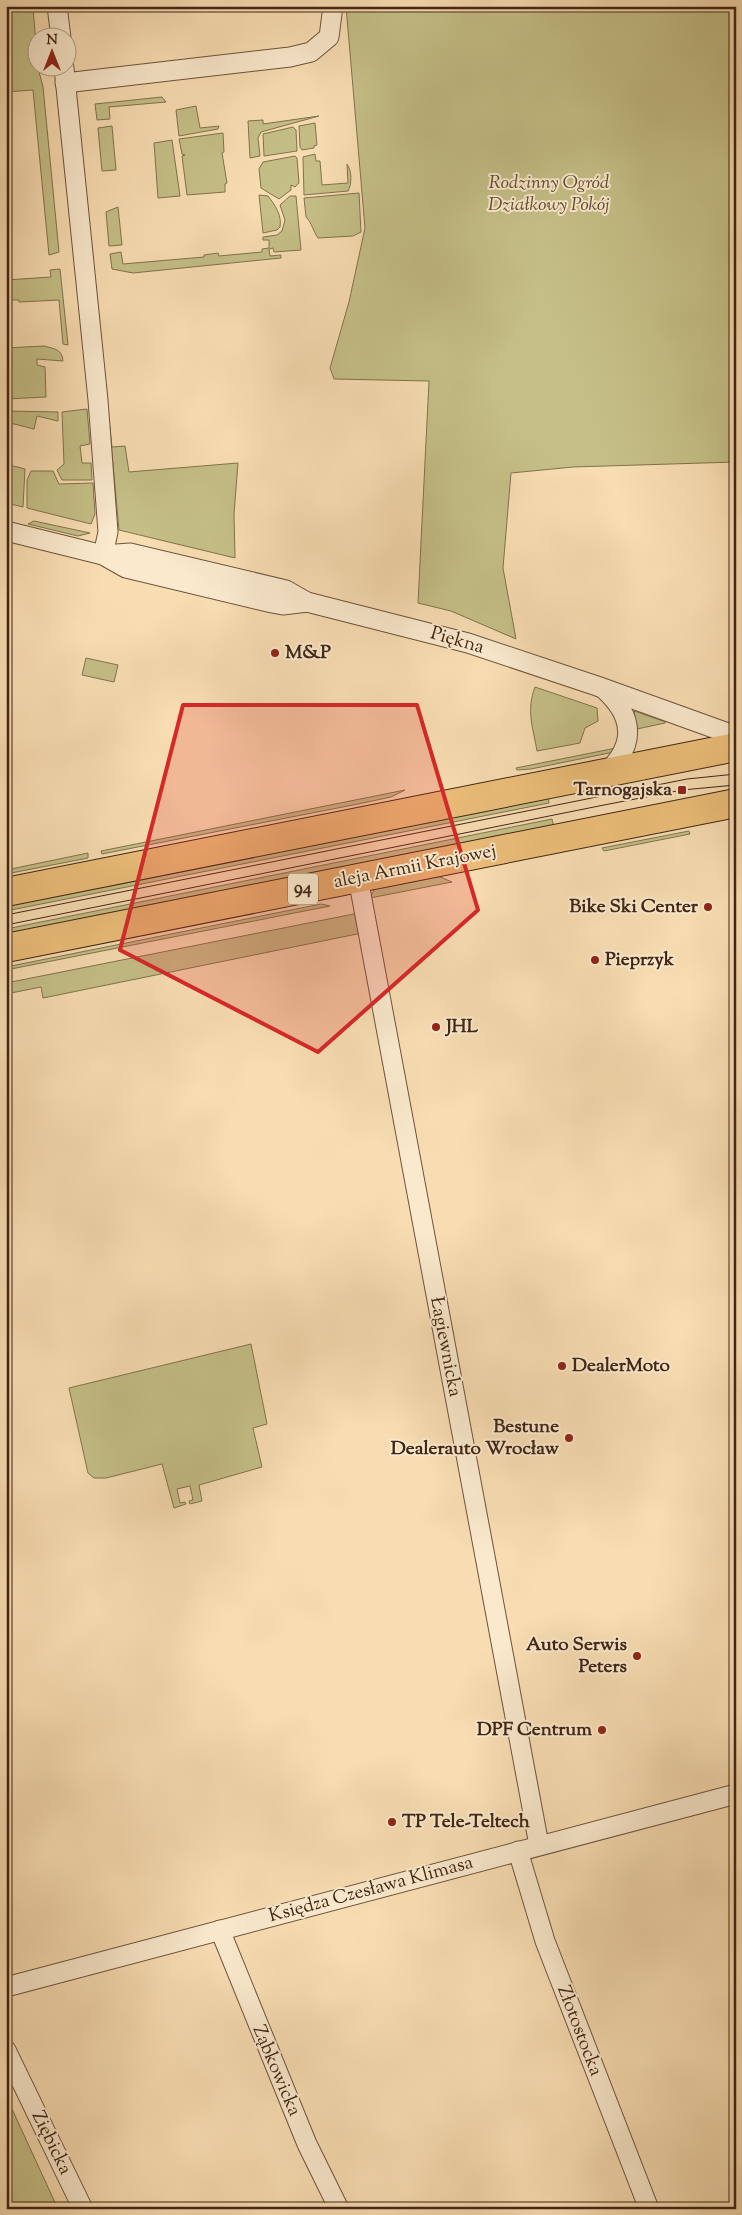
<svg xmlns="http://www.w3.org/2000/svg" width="742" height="2215" font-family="'Sorts Mill Goudy',serif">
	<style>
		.green { fill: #c5bf87; stroke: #82724e }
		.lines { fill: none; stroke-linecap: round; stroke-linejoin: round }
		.minor-casing { stroke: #6e533c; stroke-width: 21 }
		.primary-casing { stroke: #402515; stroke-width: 30 }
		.minor { stroke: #fae9cd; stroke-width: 19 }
		.primary { stroke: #ecbe79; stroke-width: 28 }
		.tram { stroke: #402515; stroke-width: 1 }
		.marked { fill: #d62828; fill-opacity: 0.2; stroke: #d62828; stroke-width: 4; stroke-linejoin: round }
		.poi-dot { fill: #8f2418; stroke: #fae9cd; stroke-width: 2 }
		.labels { text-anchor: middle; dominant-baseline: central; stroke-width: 4; stroke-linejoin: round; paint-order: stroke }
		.shield { fill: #fae9cd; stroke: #78604c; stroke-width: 1 }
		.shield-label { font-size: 18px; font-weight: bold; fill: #402515 }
		.park-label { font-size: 19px; font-style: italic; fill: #614c32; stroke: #fae9cd }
		.street-label { font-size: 19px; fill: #402515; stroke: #fae9cd }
		.poi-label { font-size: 19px; font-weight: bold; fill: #402515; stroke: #fae9cd; text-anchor: start }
	</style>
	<rect width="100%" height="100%" fill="#f8ddb2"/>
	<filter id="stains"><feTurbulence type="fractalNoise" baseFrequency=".004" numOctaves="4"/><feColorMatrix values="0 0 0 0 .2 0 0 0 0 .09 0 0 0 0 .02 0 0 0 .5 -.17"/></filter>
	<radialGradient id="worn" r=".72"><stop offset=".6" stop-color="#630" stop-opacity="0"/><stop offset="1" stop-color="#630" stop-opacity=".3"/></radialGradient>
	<g class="green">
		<path d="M6,6H24L25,11L33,8L38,68L43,87L59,252L49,255L33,90L6,92Z"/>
		<path d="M346,6H736V462L573,467L511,473L503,568L516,639L451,611L418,603L429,381L334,379L330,368L349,302L365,228Z"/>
		<path d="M162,97L166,102L109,107L110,119L97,120L95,104Z"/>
		<path d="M196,106L200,128L219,126L218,129L179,136L176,110Z"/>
		<path d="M319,116L261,132L258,138L260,156L250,158L248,121L263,120V124Z"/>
		<path d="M315,123L317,145L314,146V148L302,150L300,147L299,126Z"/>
		<path d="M112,126L116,170L102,171L98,128Z"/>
		<path d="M293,127L296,130L297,151L264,156L263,134Z"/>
		<path d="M223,133L224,152L222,153L227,183L225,184V192L187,195L182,156L185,155L182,154L179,139Z"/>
		<path d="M172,140L180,196L158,198L154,143Z"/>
		<path d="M315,154L316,161H320L322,185L348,183L347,164C352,171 352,184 348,191L304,195L303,157Z"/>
		<path d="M295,156L297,158L299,183L295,187L291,185V190L279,199L261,188L259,169L263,162Z"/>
		<path d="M359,193L361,232L353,236L318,238C313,231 312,223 306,217L304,198Z"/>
		<path d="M259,195L268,196C275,205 282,215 280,227L277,230L263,233Z"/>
		<path d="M290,196H296L301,250L274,252L273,248L269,249L270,256L281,255V258L133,273L112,269L110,254L121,252L123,264L204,257V255L218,253L219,256L262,252V249L269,248V240H263V237L277,235L282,231L285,220L280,205Z"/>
		<path d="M118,207L122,245L109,246L106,212Z"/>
		<path d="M60,269L68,345L63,344L59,300L19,302V300H11L10,303L6,304V280L51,277L50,270Z"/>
		<path d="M44,346C55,349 62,349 63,361L37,359V365L45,367L46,397L6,399V348Z"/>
		<path d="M87,409L90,444L80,446L82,463H91L92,480H62L57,470L64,464L62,412Z"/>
		<path d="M108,410L112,447L125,446L129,472L238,463L234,514L235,558L119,530Z"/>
		<path d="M6,411L58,412V421L37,416L34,429L6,422Z"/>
		<path d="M6,464L25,469L23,507L6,503Z"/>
		<path d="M31,471H53L59,484L93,483L95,514L91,524L27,508V480Z"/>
		<path d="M34,521L90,533L78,536L28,524Z"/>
		<path d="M86,658L118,665L114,682L82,675Z"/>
		<path d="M535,687L597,708L598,721L585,728L580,743L537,751C533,727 526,711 535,687Z"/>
		<path d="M634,711L663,721H666L665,723L637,729Z"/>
		<path d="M616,748L614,752L531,769L517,770L516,768Z"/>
		<path d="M405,790L391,797L358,804L102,854L101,851Z"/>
		<path d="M548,795L549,803L6,911V903Z"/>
		<path d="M552,819L554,828L6,937V929Z"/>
		<path d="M689,831L690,834L604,851L602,848Z"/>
		<path d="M88,853V858L6,874V870Z"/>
		<path d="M438,876L452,882L370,898L375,888Z"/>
		<path d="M321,904L330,906L6,970V967Z"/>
		<path d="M359,913L362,933L43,998L41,987L6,994V983Z"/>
		<path d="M251,1344L267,1424L253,1428L262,1467L199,1485L202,1501L190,1504L189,1501L193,1500L190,1486L177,1489L180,1503L185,1502L186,1504L174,1508L162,1464L106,1478H94L88,1473L69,1388Z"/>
		<path d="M6,2096L58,2209H6Z"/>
	</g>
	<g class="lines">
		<defs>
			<g id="minor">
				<path d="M57,6L61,38"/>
				<path d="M64,68L98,400L108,532L103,555"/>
				<path d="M65,83L290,57L311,52L329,37L333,6"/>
				<path d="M6,531L103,555L126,568L272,603L283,605L307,602"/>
				<path d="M103,555L130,553L286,590L307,602L468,643L597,686L736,736"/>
				<path d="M605,690C634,717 636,745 606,773"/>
				<path d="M358,878L539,1845"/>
				<path d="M518,1851L545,1941L649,2209"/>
				<path d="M220,1930L307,2144L339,2209"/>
				<path d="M6,1987L736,1794"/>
				<path d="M6,2050L83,2209"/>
			</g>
			<g id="primary">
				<path d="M6,892L736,747"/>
				<path d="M6,948L736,803"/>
			</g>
		</defs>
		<use href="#minor" class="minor-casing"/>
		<use href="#primary" class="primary-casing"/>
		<use href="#minor" class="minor"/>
		<use href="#primary" class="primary"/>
		<g class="tram">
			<path d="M6,915L687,779L736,774"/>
			<path d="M6,925L604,805L682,790L736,785"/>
		</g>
	</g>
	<path class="marked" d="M183,705H417L478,910L318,1052L120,950Z"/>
	<g class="poi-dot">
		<circle cx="275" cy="653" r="5"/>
		<rect x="677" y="785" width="10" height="10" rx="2.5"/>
		<circle cx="708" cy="907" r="5"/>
		<circle cx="595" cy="960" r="5"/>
		<circle cx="436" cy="1027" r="5"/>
		<circle cx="562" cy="1366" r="5"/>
		<circle cx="569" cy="1438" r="5"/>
		<circle cx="637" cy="1656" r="5"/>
		<circle cx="602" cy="1730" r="5"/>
		<circle cx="392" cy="1822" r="5"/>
	</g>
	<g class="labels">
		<rect class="shield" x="288" y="873.5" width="30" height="31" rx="4"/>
		<g class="shield-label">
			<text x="303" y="889">94</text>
		</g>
		<g class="park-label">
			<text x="549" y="183">Rodzinny Ogród<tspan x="549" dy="22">Działkowy Pokój</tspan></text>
		</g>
		<g class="street-label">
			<text transform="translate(457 641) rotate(16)">Piękna</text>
			<text transform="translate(415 867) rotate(-11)">aleja Armii Krajowej</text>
			<text transform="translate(445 1347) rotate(79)">Łagiewnicka</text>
			<text transform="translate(371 1890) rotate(-15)">Księdza Czesława Klimasa</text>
			<text transform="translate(579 2031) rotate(69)">Złotostocka</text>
			<text transform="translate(276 2071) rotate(67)">Ząbkowicka</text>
			<text transform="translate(51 2143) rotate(64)">Ziębicka</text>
		</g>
		<g class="poi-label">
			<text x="285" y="653">M&amp;P</text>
			<text x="672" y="790" text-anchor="end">Tarnogajska</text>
			<text x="698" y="907" text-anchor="end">Bike Ski Center</text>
			<text x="605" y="960">Pieprzyk</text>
			<text x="446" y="1027">JHL</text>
			<text x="572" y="1366">DealerMoto</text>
			<text x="559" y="1427" text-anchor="end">Bestune<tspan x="559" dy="22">Dealerauto Wrocław</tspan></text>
			<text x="627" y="1645" text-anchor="end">Auto Serwis<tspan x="627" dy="22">Peters</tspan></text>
			<text x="592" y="1730" text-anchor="end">DPF Centrum</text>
			<text x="402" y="1822">TP Tele-Teltech</text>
		</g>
	</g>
	<rect width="742" height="2215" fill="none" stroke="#f8ddb2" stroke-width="25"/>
	<rect x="8" y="8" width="727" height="2200" fill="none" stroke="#402515" stroke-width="2.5"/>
	<rect x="12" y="12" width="717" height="2190" fill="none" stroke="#402515"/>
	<g transform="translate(52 52)"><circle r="24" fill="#fae9cd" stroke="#b09b83"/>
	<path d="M0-4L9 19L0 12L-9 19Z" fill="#8f2418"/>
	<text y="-8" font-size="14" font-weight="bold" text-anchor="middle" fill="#402515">N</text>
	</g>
	<rect width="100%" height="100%" filter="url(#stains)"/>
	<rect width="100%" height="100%" fill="url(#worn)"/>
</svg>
